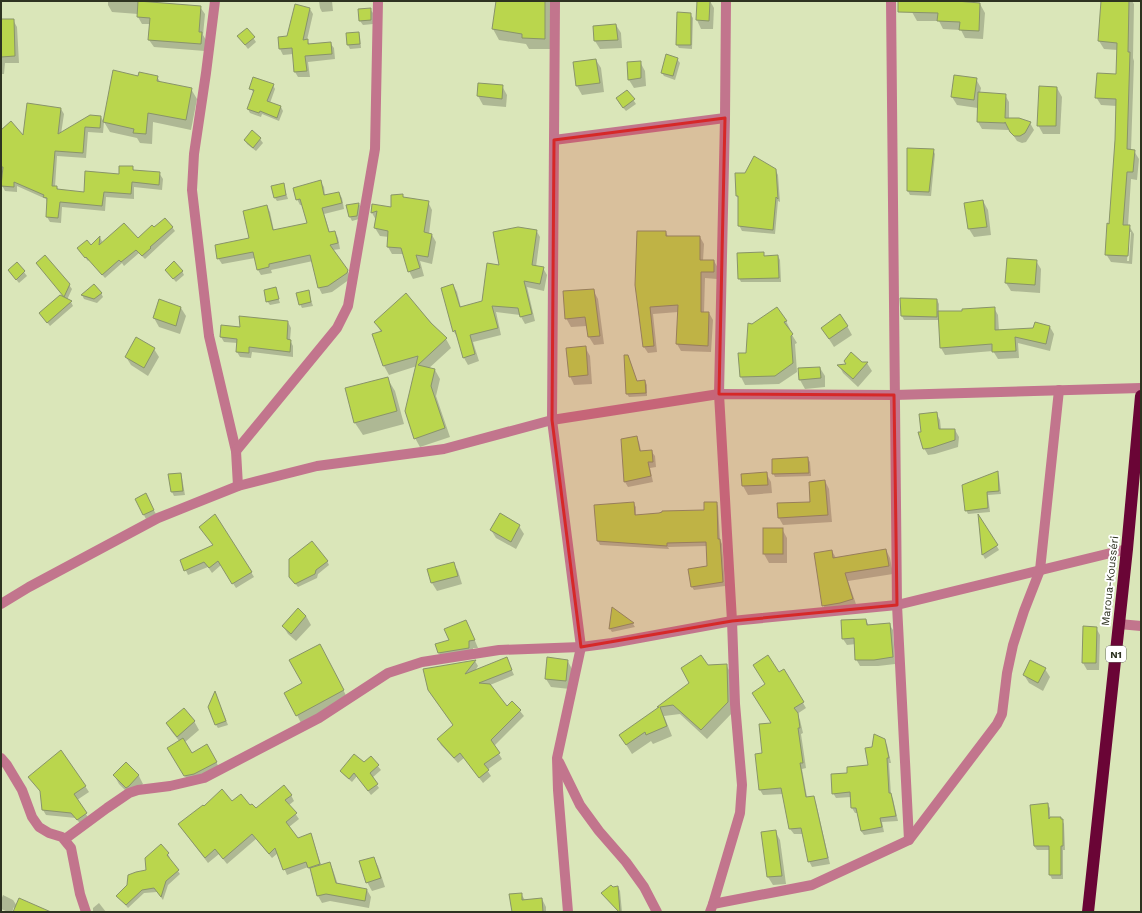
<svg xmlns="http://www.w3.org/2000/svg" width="1142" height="913" font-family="'Work Sans',sans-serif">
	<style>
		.shadow { fill: #0003; fill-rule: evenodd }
		.building { fill: #bad64d; stroke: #89946a }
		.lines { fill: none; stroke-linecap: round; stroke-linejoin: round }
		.minor { stroke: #c2758d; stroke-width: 10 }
		.highway { stroke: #6a0536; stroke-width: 12 }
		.marked { fill: #d62828; fill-opacity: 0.2; stroke: #d62828; stroke-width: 3; stroke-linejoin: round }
		.labels { text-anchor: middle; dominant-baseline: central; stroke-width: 4; stroke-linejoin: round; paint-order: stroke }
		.shield { fill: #fff; stroke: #6d7064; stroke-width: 1 }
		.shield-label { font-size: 10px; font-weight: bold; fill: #2e3321 }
		.street-label { font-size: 11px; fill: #2e3321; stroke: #fff }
	</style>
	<rect width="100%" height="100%" fill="#dae6b9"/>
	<g class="shadow">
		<path d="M108,1H153V2L200,7L205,14L203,35L206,40L205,51L154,47L149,40L150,24H142L138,17V14L112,12L108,5Z"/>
		<path d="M319,1H332L333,11L322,12L320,8Z"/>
		<path d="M497,1H551V49H529L526,44L499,40L493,29Z"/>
		<path d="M698,1H710L714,8L713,29H701L697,20Z"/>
		<path d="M912,1H956L957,3L980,4L985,13L983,39L965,38L961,30L943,29L939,21H917L912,12Z"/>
		<path d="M1102,1H1132L1134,4L1133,58L1134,61L1131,150L1134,151L1139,159L1137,180L1131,179L1128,226H1129L1134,234L1132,264L1111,262L1106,254L1110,225L1117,106L1101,105L1096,97L1117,75L1118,50L1104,49L1099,41ZM1129,232H1131L1129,261H1127Z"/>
		<path d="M310,9L313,14L307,40L310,45L330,43L334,48L335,59L308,62L310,77H298L295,72L293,54L283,55L280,49L279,38L288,37Z"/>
		<path d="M370,9L373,13V24L363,25L360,21L359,10Z"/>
		<path d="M690,14L693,18L692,49L679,48L677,45Z"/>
		<path d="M13,20L17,27L19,63H5L4,74H1V21Z"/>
		<path d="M616,25L621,33L622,48L600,49L595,41L594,26Z"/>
		<path d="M247,29L256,42L248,49L241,40Z"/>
		<path d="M358,33L360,37L361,48L350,49L348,45L347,34Z"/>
		<path d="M677,59L680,63L675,80L664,76L662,73Z"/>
		<path d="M596,60L601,68L604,92L582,95L577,86L574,62Z"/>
		<path d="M640,62L645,71L646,86L634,88L629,80Z"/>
		<path d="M139,77H157L161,83L191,89L197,99L191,130L153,122L152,144L140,143L137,138L110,132L104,122L103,133L88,132L86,158L57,156L55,187H57L58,190L85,193L119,175L132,167L134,171L159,173L163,179L162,190L134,187V199L106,197L105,211L62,207L61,223L50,222L47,217V202L46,199L17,186V192L5,191L2,185L3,172H1V135L24,137L61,109L64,114L61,134L101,117L104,122Z"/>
		<path d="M976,79L981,88L980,93L1005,95L1009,102V119L1030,123L1034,130L1026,142L1022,143L1017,141L1008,127V130L982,129L978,122V108L957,105L952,97Z"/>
		<path d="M479,84L502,86L507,95L506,107L483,105L478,96Z"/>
		<path d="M273,85L275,89L270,103L281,107L283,111L279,121L262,114L261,117L250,113L248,109L254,93L250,88Z"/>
		<path d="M1057,88L1062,97L1060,134H1043L1038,125Z"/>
		<path d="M627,91L636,104L626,111L619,103Z"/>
		<path d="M252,132L260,139L263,143L256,151L247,144L245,140Z"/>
		<path d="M933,150L935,154L931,196L910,195L908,191Z"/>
		<path d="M775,169L778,175L780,202L778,201L775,234L742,231L739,225V200L737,196L745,174Z"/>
		<path d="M320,181L324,187L325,195L339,193L342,198L344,209L324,214L330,233L335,232L338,238L340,249L333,250L347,270L350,276V279L332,292L322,294L319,288L313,261L271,270L272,273L261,275L258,270L255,258L222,264L218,258L251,239L267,206L270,212L274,231L308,224L303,205H300L297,199Z"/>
		<path d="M283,184L288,199L277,201L275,198Z"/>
		<path d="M402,195L404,198L428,202L432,210L429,234L432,235L436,242L432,264L420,261L424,276L413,279L409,271L404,254H392L388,247L389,237L380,236L375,228L376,220L372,213L373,206L393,209Z"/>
		<path d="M983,201L988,210L991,235L974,237L969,229L965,204Z"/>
		<path d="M359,204L361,207L359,219L352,221L350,217Z"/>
		<path d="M172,227L175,231L145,259L139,253L124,266L122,263L105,278L89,260L88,261L78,249L90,246L100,238L102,241L101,245L138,240L154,229Z"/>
		<path d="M536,230L540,237L536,267L543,268L547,275L544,291L527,287L535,321L525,324L520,315L496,312L501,335L473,342L479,361L468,365L464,358L458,338L454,332L442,288L453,285L457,292L461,308L483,302L501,266Z"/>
		<path d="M666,232L668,237H700L704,244L703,261H714L718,268L717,279L705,278L704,313H709L713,320L711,352L681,351L677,344L678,312L653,314L657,352L648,353L644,347L636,285Z"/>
		<path d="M763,253L765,257L778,256L780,260L781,282H741L739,278Z"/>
		<path d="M1036,261L1041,269L1040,293L1011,291L1006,283Z"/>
		<path d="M17,263L27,276L19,283L9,271Z"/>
		<path d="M37,263L69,285L72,289L67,300L71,302L73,306L50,326L43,317L66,299Z"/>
		<path d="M166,270L182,271L184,275L176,282Z"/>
		<path d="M275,288L280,303L270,305L267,301Z"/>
		<path d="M593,290L598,299L604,344L594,345L589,337L587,326L571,327L566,318Z"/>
		<path d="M308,291L313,306L302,308L300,304Z"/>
		<path d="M101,293L103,297L97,303L84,299L82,295Z"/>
		<path d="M406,295L446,339L451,348L428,369L435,370L440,379L436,396L450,437L420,447L415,438L417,366L389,375L384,366L374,335L381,332L375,322Z"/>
		<path d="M937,300L939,304V312H963L994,308L998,315L999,331L1050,327L1054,334L1050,351L1018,343L1019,358L998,359L993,351L945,355L941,348L939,320H904L902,316Z"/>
		<path d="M159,301L181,308L186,316L180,334L159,327L154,318Z"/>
		<path d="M786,321L790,329L789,330L797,343L795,344L797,372L779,384L745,385L741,377L740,354H747L749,324Z"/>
		<path d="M288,322L291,328L290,340L293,346V357L252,352L251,358L240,357L237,352L238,343L224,342L221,337L241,328Z"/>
		<path d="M847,326L852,335L834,347L822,328Z"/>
		<path d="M585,347L590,356L592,384L574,385L570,376Z"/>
		<path d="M154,349L159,357L148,376L131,365L126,357Z"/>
		<path d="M628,356L637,382L645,381L647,385V396L629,397L627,394Z"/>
		<path d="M867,363L872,371L858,387L843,373L839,365Z"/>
		<path d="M820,368L825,376V387L805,389L800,380L799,369Z"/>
		<path d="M387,378L395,391L404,424L363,435L355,423Z"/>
		<path d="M936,413L940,420L941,430H955L959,437L958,447L935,454L928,455L924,448L922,433Z"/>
		<path d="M636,437L639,442L641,451H651L655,456L656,467L650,468L653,482L628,487L625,482Z"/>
		<path d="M808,459L810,462L811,476L775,477L773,473Z"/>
		<path d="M997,472L999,476L1001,494L988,495L990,512L968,514L966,510Z"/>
		<path d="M766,473L771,482L772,493L748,495L743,486L742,475Z"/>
		<path d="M180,474L182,478L185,495L174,496L172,492L169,475Z"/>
		<path d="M825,481L829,489L832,522L783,525L779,518L811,503Z"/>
		<path d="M145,495L156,514L146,519L136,500Z"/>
		<path d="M633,503L636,507V516L705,511L716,503L718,506L720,540L722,544L725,586L694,590L692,587L708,567L707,546L668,547L669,549L600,545L598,541L595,506Z"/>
		<path d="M980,518L999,550L985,559L983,555Z"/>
		<path d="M519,526L524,534L516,549L496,538L491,530Z"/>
		<path d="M200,528L251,572L254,577L236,588L221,565L212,573L208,567L188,575L181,560L214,546Z"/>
		<path d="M764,529H782L787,538V563H769L764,554Z"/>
		<path d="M886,550L890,558L893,574L848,581L857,607L828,613L823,605L832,551L836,558Z"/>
		<path d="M327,561L329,565L318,574L317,578L298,587L293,581Z"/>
		<path d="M453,563L458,571L462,584L437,591L432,583Z"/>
		<path d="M613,609L633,624L635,627L612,632L610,629Z"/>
		<path d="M306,616L311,625L296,641L288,634L283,626Z"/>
		<path d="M866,620L869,626L889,624L893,630L895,664L878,666H860L856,659V644L847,645L843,639Z"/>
		<path d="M1084,628H1096L1100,635L1099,670H1087L1083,663Z"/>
		<path d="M470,629L478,648H473V656L443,660L439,653L450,640Z"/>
		<path d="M326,657L350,703L303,727L297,715L303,684Z"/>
		<path d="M567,660L572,669L570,689L551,687L546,679Z"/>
		<path d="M475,661L478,666L475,671L509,664L514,675L490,685L507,707L520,711L524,716L494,746L502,759L487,770L491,776L483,783L464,758L458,763L441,745L438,739L453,725L428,690L424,670Z"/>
		<path d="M726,665L732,675L733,712L707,739L680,714L664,716L672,736L653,744L651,741L632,754L620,735L659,708L691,683L708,666Z"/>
		<path d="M1045,669L1050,677L1043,691L1029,683L1024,675Z"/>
		<path d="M784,671L806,708L797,714L800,720L803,733L801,734L806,768L802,769L807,797H813L816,803L830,864L812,867L809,861L803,834H794L790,829L783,794L763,795L760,790L763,754L773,723L779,674Z"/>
		<path d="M215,693L228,725L218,728L216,725Z"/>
		<path d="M194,721L199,730L185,742L191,754L207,746L220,769L189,783L169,748L180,742L172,732L167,724Z"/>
		<path d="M884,740L887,745L891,763H889L891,795L893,799L898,821L882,822L884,832L864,835L861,831L858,813H855L852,808L851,797L836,798L833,793L848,774L869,766L873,747Z"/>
		<path d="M371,758L381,770L372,778L379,788L371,795L357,776L352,782L344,775L341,771L364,764Z"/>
		<path d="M126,764L139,776L143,784L131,796L119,784L114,775Z"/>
		<path d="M29,777L85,786L89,792L77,800L89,819L81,825L76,818L46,815L43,810L42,793Z"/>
		<path d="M291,795L294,801L289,805L299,819L289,827L298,839L310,834L313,840L321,865L330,863L333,870L338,885L367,890L371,897L369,908L330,901L322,903L318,896L313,873L308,867L287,875L278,853L272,858L256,839L227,864L219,854L208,863L179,825L232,803L250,807L256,809Z"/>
		<path d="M1047,804L1050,808V818H1061L1064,824L1065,850H1063V879H1052L1050,875V850H1037L1034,846L1031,805Z"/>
		<path d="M775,831L780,840L786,884L773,885L768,877Z"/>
		<path d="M168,854L170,858L169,859L180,874L168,885L163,900L157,892L144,893L128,908L118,896Z"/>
		<path d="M373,858L378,866L385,887L372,891L367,882Z"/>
		<path d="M618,887L620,891L622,912H619L605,897L613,888Z"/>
		<path d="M521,894L525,900L542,899L546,907V912H512Z"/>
		<path d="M3,895L13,900L17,906L31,912H17L14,907L12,912H8L1,909V900Z"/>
		<path d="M99,903L106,912H93V908Z"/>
	</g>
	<g class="building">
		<path d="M138,1L201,6L199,32H202L201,44L148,40L150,18L137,17Z"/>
		<path d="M496,1H545V39L522,38V34L492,29Z"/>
		<path d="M697,1H710L709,21L696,20Z"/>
		<path d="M898,1H956L980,3L979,31L959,30L960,22L937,21L938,13L898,12Z"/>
		<path d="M1101,1H1129L1128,52H1130L1127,149L1135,150L1133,172H1127L1123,225H1130L1128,256L1105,255L1107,223L1109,224L1115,140L1116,99L1095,98L1097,73L1116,74L1117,43L1098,41Z"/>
		<path d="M295,4L310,8L303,40L308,39V44L331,42L332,54L305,56L307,71L294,72L292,48L279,49L278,37L287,36Z"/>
		<path d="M371,8V20L359,21L358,9Z"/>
		<path d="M677,12L691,13V45H676Z"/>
		<path d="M1,19H14L15,56L1,57Z"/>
		<path d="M616,24L618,40L594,41L593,26Z"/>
		<path d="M247,28L255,37L245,45L237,36Z"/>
		<path d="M359,32L360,44L347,45L346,33Z"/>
		<path d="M666,54L678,58L673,76L661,73Z"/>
		<path d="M596,59L600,83L576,86L573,62Z"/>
		<path d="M641,61V78L628,80L627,62Z"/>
		<path d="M113,70L138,76L139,72L158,76L157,81L192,88L186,120L148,113L146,134L133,133L134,129L103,122Z"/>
		<path d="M954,75L977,78L974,100L951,97Z"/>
		<path d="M253,77L274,84L267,101L281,106L277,118L260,111L259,113L247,109L254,90L249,89Z"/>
		<path d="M478,83L503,85L502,99L477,96Z"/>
		<path d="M1039,86L1057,87L1056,126H1037Z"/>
		<path d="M627,90L635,99L623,108L616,98Z"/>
		<path d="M978,92L1006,94L1005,118H1019L1031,122L1025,133L1020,136H1014L1010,132L1005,122V123L977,122Z"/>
		<path d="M27,103L61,108L58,134L90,115L101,116L100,128L85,127L83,153L55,151L52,186H57V189L84,192L85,171L119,174V166H133V170L160,172L159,185L132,182L131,194L104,192L102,206L60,202L58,218L46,217L47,198L43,197L44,195L14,182V187L1,186L3,167H1V130L11,121L23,135Z"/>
		<path d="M252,130L261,138L253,148L244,140Z"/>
		<path d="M907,148L934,149L929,192L907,191Z"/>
		<path d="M754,156L776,169L778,199L776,197L773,230L738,226V196H736L735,173H745Z"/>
		<path d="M321,180L324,195L339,192L342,203L322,208L329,232L335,231L338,243L330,245L348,270L347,273L328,286L318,288L310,255L269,264V267L257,270L253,252L217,259L215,245L249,238L243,211L267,205L273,230L307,223L300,199L296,200L293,188Z"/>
		<path d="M284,183L286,195L274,198L271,186Z"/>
		<path d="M403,194V197L429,201L424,232L432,234L428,257L416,255L420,268L408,272L401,248L387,247L388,231L374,228L377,211L371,213L372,204L391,207V195Z"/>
		<path d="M983,200L987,227L968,229L964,203Z"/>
		<path d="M359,203L357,216L349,217L346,205Z"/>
		<path d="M165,218L173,227L150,247L151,248L142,256L136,250L121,262L119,260L102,275L86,257L85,258L77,248L87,240L91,245L100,236L99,245L124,223L138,238L152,225L154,227Z"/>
		<path d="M518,227L537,230L532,265L544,267L540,284L524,281L532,314L520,317L518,308L492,306L498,328L470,335L475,354L463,358L455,330L453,332L441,288L453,284L460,307L482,301L487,263L499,265L493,232Z"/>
		<path d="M637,231H666V236H700V260H714V272H701V312H709L708,346L676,344L678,305L650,307L654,346L643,347L635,285Z"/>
		<path d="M764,252V256L778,255L779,278L738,279L737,253Z"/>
		<path d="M45,255L70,284L64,297L36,263Z"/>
		<path d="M1007,258L1037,260L1035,285L1005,283Z"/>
		<path d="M174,261L183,271L173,279L165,270Z"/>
		<path d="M17,262L25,271L16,280L8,270Z"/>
		<path d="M94,284L102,293L94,299L81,295Z"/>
		<path d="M276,287L279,299L266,302L264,290Z"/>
		<path d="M594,289L600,336L588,337L585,317L565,319L563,291Z"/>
		<path d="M309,290L311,302L299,305L296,293Z"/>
		<path d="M406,293L431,323L447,338L418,365L435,369L431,386L445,428L414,439L405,411L418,356L383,366L372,334L382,331L374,322Z"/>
		<path d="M60,295L72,301L47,323L39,313Z"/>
		<path d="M900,298L937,299V317L901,316Z"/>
		<path d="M159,299L181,307L176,326L153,318Z"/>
		<path d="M777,307L787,321L784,322L793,334L791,336L793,363L775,376L740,377L738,353H746L748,323L752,324Z"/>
		<path d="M995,307V330L1033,328L1035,322L1050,326L1046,344L1015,337L1016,351L992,352V344L940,348L938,311H962V309Z"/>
		<path d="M840,314L848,326L829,339L821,328Z"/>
		<path d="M239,316L288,321L287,339L291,340L290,352L249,347V353L236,352L237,339L220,337L221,325L240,327Z"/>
		<path d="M136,337L155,348L144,368L125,357Z"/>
		<path d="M586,346L588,375L569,377L566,348Z"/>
		<path d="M851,352L862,362H868L853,379L837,365L846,364L844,361Z"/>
		<path d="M624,355H628L637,381L645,380L646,393L626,394Z"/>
		<path d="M820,367L821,378L799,380L798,368Z"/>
		<path d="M388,377L397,411L354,423L345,388Z"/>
		<path d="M937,412L939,429H955V440L931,448L923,449L918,432H921L919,414Z"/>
		<path d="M637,436L640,451L652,450L653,462H648L651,476L624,482L621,439Z"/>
		<path d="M808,457L809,473L772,474V459Z"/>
		<path d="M998,471L999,491L987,492L988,508L965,511L962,485Z"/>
		<path d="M767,472L768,485L742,486L741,474Z"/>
		<path d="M181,473L183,491L171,492L168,474Z"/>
		<path d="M825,480L828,515L778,518L777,503L810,502L809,482Z"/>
		<path d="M146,493L154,510L143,515L135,499Z"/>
		<path d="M634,502L635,515L659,513L662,512V511L704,510V502H717L718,539H720L723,582L691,587L688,569L707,566L706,542L667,543V546L597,541L594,505Z"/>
		<path d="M500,513L520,525L511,542L490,530Z"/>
		<path d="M215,514L252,572L232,584L218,561L209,568L204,562L184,571L180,560L213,545L199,527Z"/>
		<path d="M978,514L998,545L982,555Z"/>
		<rect x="763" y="528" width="20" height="26"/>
		<path d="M312,541L328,561L316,570L315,574L295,584L289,577V559Z"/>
		<path d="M886,549L889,566L845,573L853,599L840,603L822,606L814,553L832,550L833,558Z"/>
		<path d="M454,562L458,576L431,583L427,569Z"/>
		<path d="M612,607L634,623L609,629Z"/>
		<path d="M298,608L306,616L291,634L282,626Z"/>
		<path d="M866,619L867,625L890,623L893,657L874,660H855L854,638L842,639L841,620Z"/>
		<path d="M466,620L475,640L469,641V648L438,653L435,644L449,640L444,629Z"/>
		<path d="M1083,626L1097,627L1096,663H1082Z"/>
		<path d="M320,644L344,690L296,716L284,693L302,683L289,660Z"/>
		<path d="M701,655L708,665L727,664L728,702L701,730L673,705L660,707L667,726L646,735L645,732L626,745L619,735L659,707H657L689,683L681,668Z"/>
		<path d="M768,655L779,672L784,669L804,702L794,708L798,713L800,728H798L803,763H800L806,797L814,796L828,858L808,862L801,828L789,829L781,788L759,790L755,754L762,753L759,724L771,723L752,693L765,684L753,665Z"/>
		<path d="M507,657L512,670L479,683L490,684L507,706L512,701L521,710L491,740L500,753L484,764L489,770L479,778L460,753L454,758L437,739L453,725L428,690L423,669L476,660L465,674Z"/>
		<path d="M547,657L568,660L566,681L545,679Z"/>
		<path d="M1030,660L1046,668L1038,683L1023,675Z"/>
		<path d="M215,691L226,721L215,725L208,707Z"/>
		<path d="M184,708L195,721L177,737L166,723Z"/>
		<path d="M874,734L885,739L889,758H887L889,793H891L896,816L880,818L882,827L861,831L856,808H851L850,792L832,794L831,774L847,773V767L868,765L865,748L872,747Z"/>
		<path d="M183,738L192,753L207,744L217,762L194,774L184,776L167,748Z"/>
		<path d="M61,750L86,786L74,794L87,813L77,820L71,813L42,810L40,791L28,777Z"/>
		<path d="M354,754L364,762L371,756L379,765L370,773L378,784L368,791L354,773L349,779L340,771Z"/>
		<path d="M126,762L139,775L129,786L126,788L113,775Z"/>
		<path d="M284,785L292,795L285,800L297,813L286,822L298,838L311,833L320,864L308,868L306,862L283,870L275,848L269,854L252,834L223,859L215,849L205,858L178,824L203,805L204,806L222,789L232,801L241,794L250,805L252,804L256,808Z"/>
		<path d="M1048,803L1049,819L1050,817H1061V819H1063V846H1061V875H1049V846H1034L1030,805Z"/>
		<path d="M776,830L782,876L767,877L761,832Z"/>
		<path d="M161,844L169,853L167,855L179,870L166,881L161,897L154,888L142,890L126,905L116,896L127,885L128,875L136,872L146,870L145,858Z"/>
		<path d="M374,857L381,878L366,883L359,861Z"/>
		<path d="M330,862L336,883L367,889L365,901L326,894L317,896L310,868Z"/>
		<path d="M611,885L613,887L618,886L620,912H619L601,893Z"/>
		<path d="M522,893V900L542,898L543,912H512L509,894Z"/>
		<path d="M19,898L51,912H13Z"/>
	</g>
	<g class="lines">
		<g class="minor">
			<path d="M215,1L206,73L194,154L192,190L209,336L236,451L238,486"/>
			<path d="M555,1L552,420L581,647L557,758L558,790L568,912"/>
			<path d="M891,1L897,605L909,840"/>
			<path d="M554,140L725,118"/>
			<path d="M236,451L337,328L348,306L375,149L378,1"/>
			<path d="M1,604L29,587L158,518L238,486L317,466L444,449L552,420L719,394L894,395L1141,388"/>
			<path d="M1119,624L1141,626"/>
			<path d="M1,758L7,765L22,790L32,817L39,827L49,833L62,837L71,848L80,894L86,912"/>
			<path d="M559,762L580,805L599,831L626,862L644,887L657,912"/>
			<path d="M65,839L107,808L129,793L138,790L170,786L204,778L319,718L388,673L422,662L499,650L581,647L612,643L732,621L897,605L1127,549"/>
			<path d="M713,904L740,813L742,785L735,704L732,621L719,394L725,118L726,1"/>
			<path d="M710,912L713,904L812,885L909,840L997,724L1002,714L1007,673L1013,645L1024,611L1040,570L1059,390"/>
		</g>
		<path class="highway" d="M1088,912L1127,549L1141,396"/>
	</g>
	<path class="marked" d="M725,118L719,394L894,395L897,605L732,621L581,647L552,420L554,140Z"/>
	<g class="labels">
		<rect class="shield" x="1106" y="646" width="20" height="16" rx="3"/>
		<g class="shield-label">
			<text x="1116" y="654">N1</text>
		</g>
		<g class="street-label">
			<text transform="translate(1110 581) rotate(-84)">Maroua-Kousséri</text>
		</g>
	</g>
	<rect width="1142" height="913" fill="none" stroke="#2e3321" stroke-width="4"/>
</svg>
